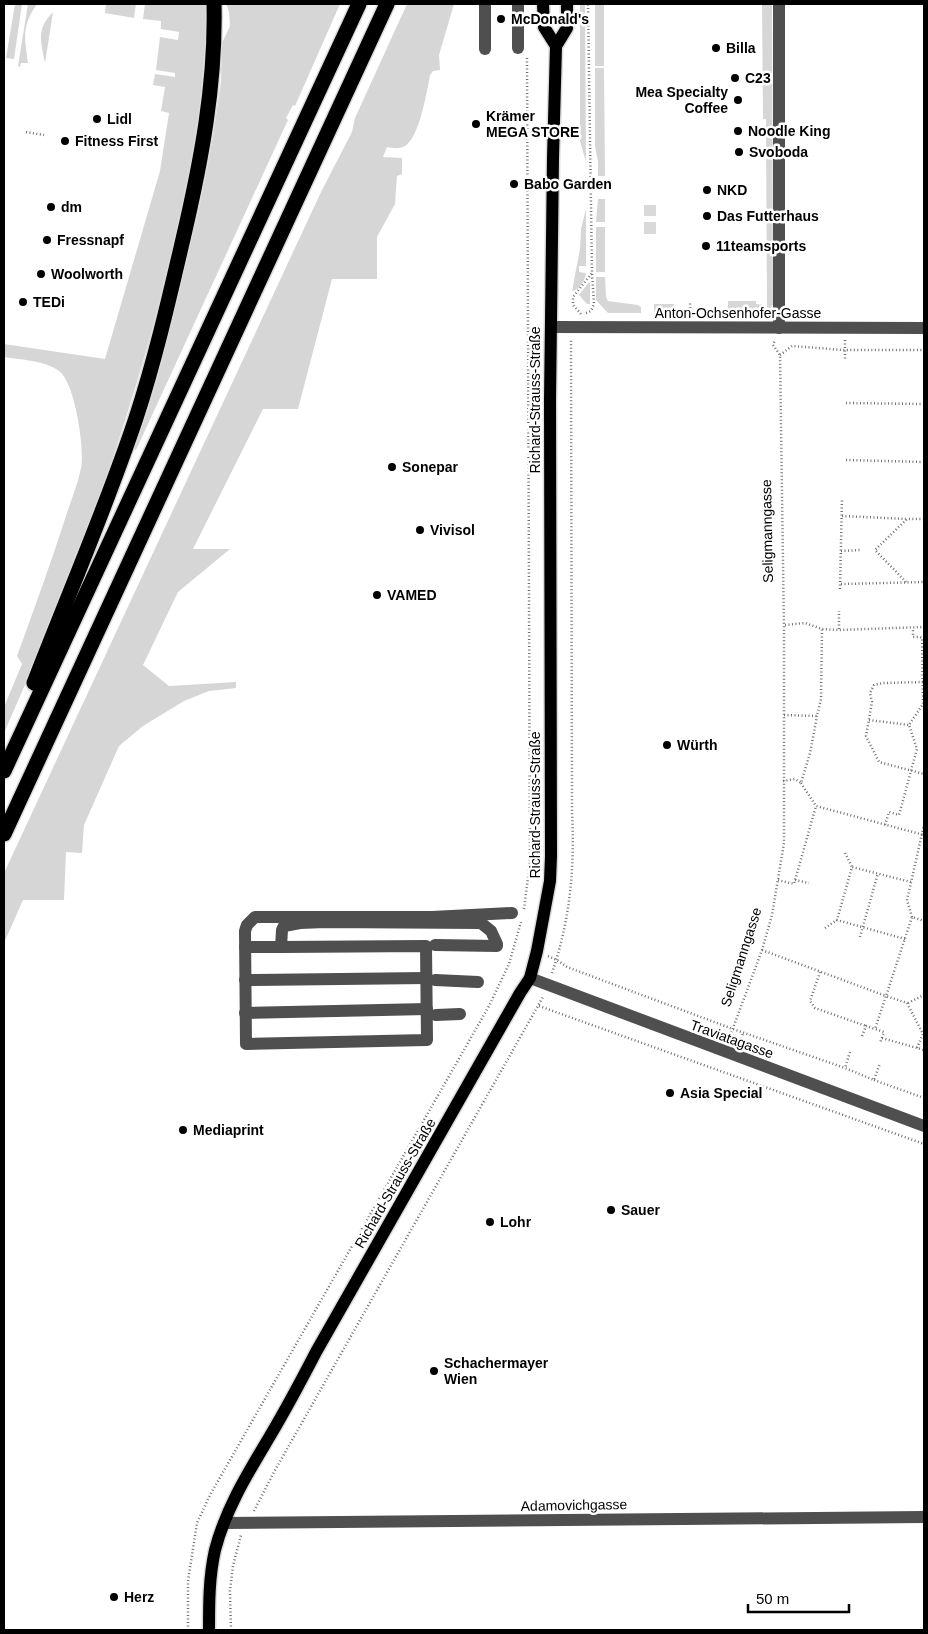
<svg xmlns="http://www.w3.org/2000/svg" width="928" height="1634" font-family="Arial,sans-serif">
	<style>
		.green { fill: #d6d6d6 }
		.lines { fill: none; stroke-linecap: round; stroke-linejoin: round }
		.minor-tunnel { stroke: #d9d9d9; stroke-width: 12; stroke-dasharray: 12 6; stroke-linecap: butt }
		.major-casing { stroke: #dbdbdb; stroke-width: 15 }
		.highway-casing { stroke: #dbdbdb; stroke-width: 18 }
		.path { stroke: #717171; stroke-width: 2.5; stroke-dasharray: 1 2.5; stroke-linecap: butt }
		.minor { stroke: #4f4f4f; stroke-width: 12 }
		.major { stroke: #000; stroke-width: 12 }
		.highway { stroke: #000; stroke-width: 15 }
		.poi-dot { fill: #000; stroke: #fff; stroke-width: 2 }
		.labels { text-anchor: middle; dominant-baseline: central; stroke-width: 5; stroke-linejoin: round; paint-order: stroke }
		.poi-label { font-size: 14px; font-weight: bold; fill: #000; stroke: #fff; text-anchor: start }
		.street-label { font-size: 14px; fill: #000; stroke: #fff }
	</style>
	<rect width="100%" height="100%" fill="#fff"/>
	<g class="green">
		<path d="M15,4H22L14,59L6,58Z"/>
		<path d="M28,4H37C21,27 25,38 28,63H21L20,67L18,66Z"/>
		<path d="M106,4H136L134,18L105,13Z"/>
		<path d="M145,4H206C207,93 189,182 168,268C129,429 71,582 4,733V707L22,664L17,656C34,609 51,563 66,516C71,500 78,484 81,468C85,450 75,382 59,371C44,360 21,360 4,357V344L105,359L160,171L169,113L161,111L165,87L153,85L155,74L175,77V73L156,70L160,37L178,40L179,32L161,29V21L143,19Z"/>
		<path d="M226,4H340L295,106L293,105L286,118L288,120L136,450L134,449L158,368L199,209L213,137L221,81L222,43L230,26L229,12Z"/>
		<path d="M407,4H454L439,55L440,70L433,71L430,75C427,91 419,141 403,147C398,149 392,148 387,147L383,157L402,158V174L397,176L395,204L377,237V279H332L298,409H263L193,549H230L178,592L143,665L169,686L236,682V688L209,691L184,701L143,726L119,746L84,825L82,853L66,852L64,900H23L4,943V873L321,192L352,132L355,118Z"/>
		<path d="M580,4H585L586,162L580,141Z"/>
		<rect x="595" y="4" width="9" height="62"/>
		<path d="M762,4H772L773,305L767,312L766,119H763Z"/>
		<path d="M53,12L45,63C41,41 36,29 53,12Z"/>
		<path d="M595,68H604L605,176H598V162L595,146Z"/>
		<path d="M598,199H605V222H596Z"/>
		<path d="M586,209V266H579V272L586,273C585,280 580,290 572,291L580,249L581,229Z"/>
		<rect x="596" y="227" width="9" height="45"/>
		<path d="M596,277H605L606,297L608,301L638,305L641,307V313H608L596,300Z"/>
		<path d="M589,282L590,283V304H587L579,295Z"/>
		<path d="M728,301H756V304L764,305V315L702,314V311H728Z"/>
		<path d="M654,304H674V314L654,313Z"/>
	</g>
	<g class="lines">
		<path class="minor-tunnel" d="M650,234V205"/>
		<defs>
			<g id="major">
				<path d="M543,4L544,27L556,46"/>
				<path d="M209,1630C209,1603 209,1577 215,1550C226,1508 248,1473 270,1436C286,1409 301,1381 316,1352L520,993L530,978L537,951L550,881L551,856L550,400L553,158L556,46L567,28V4"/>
			</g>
			<g id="highway">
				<path d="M34,683C68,595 106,508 136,418C155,360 169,299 183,239C201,162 216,84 214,4"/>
				<path d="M4,771L359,4"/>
				<path d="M4,834L387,4"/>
			</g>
		</defs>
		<use href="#major" class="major-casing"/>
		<use href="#highway" class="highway-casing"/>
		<g class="path">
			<path d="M85,5V4"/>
			<path d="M26,132L44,135"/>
			<path d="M586,313L591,311L594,304L592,273L588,4"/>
			<path d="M581,314L573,305V297L592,273"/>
			<path d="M690,315V301"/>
			<path d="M845,340V361"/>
			<path d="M780,355L792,346L844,350H924"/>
			<path d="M846,403L924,404"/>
			<path d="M846,460L924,462"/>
			<path d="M842,516L907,519"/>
			<path d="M841,551L860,550"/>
			<path d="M906,582L875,550L907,519H924"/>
			<path d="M841,584L924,582"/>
			<path d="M840,589L842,498"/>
			<path d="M785,625L805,623L822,629L839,630L924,627"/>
			<path d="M839,629V611"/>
			<path d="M923,682L883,683L874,685L870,693L872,702L866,736L879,762L924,774"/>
			<path d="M784,715L817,716L821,699L822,629"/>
			<path d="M869,720L909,725"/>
			<path d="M783,781L795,779L801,783L810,753L817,716"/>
			<path d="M801,783L816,806L924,835"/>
			<path d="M885,825L889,812L899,815L917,749L909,725L923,704L922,638L920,637H913V628"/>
			<path d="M845,853L852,867"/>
			<path d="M778,880L794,884L816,806"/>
			<path d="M795,880L809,883"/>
			<path d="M524,909L530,862L527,58"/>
			<path d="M912,917L907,900L924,825"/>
			<path d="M825,928L837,920"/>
			<path d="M860,937L878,873"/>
			<path d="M905,939L837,920L852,867L911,882"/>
			<path d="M762,950L886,996L875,1029L884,1032L880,1043"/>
			<path d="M548,956L557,960L567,967L733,1029L845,1068"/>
			<path d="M820,972L810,1001L815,1008L866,1026"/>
			<path d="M552,973C570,921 575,867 572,812L571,339"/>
			<path d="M908,1003L924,995"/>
			<path d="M539,1006L924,1144"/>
			<path d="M862,1036L866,1026L875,1029"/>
			<path d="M882,1038L924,1050"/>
			<path d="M729,1039L762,950L772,915L784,843V631L780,355L773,345L775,340"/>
			<path d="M739,1045L743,1033"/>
			<path d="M917,1048L923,1034L907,1003L886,996L912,917L924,921"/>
			<path d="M850,1052L845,1068L874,1080L880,1063"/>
			<path d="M874,1080L924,1098"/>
			<path d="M254,1511L274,1472L543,997"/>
			<path d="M188,1630V1581L197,1523L210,1495L489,1006L509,964L521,922"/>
			<path d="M231,1630L230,1591L233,1566L241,1535"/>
		</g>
		<g class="minor">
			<path d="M485,4V49"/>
			<path d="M779,4V328"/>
			<path d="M518,48V4"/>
			<path d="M551,327L924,328"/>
			<path d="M497,944L491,931L481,923L325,922L300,923L284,926L282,930L281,947L426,946L427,1040L246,1044L245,931L247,925L255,917H432L512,913"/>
			<path d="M435,945L497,946"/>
			<path d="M245,947H281"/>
			<path d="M530,978L924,1126"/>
			<path d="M245,980L427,978"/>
			<path d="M435,980L478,982"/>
			<path d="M245,1013L427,1009"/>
			<path d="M436,1015L460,1014"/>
			<path d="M224,1523L924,1517"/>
		</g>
		<use href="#major" class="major"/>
		<use href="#highway" class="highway"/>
	</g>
	<g class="poi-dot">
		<circle cx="501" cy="19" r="5"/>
		<circle cx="716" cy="48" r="5"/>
		<circle cx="735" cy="78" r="5"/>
		<circle cx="738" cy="100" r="5"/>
		<circle cx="97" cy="119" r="5"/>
		<circle cx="476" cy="124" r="5"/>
		<circle cx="738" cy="131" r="5"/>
		<circle cx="65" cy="141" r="5"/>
		<circle cx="739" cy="152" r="5"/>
		<circle cx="514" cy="184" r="5"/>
		<circle cx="707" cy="190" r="5"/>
		<circle cx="51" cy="207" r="5"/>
		<circle cx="707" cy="216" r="5"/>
		<circle cx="47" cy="240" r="5"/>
		<circle cx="706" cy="246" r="5"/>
		<circle cx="41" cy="274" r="5"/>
		<circle cx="23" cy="302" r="5"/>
		<circle cx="392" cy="467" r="5"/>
		<circle cx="420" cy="530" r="5"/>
		<circle cx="377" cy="595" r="5"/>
		<circle cx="667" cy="745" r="5"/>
		<circle cx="670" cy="1093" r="5"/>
		<circle cx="183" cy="1130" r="5"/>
		<circle cx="611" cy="1210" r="5"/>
		<circle cx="490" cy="1222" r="5"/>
		<circle cx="434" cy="1371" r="5"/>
		<circle cx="114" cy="1597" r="5"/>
	</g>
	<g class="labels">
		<g class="poi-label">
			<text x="511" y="19">McDonald's</text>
			<text x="726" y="48">Billa</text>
			<text x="745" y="78">C23</text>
			<text x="728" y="92" text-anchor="end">Mea Specialty<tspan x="728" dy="16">Coffee</tspan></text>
			<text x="486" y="116">Krämer<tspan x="486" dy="16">MEGA STORE</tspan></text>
			<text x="107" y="119">Lidl</text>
			<text x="748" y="131">Noodle King</text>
			<text x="75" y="141">Fitness First</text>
			<text x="749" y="152">Svoboda</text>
			<text x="524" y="184">Babo Garden</text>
			<text x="717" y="190">NKD</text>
			<text x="61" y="207">dm</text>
			<text x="717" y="216">Das Futterhaus</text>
			<text x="57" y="240">Fressnapf</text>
			<text x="716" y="246">11teamsports</text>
			<text x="51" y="274">Woolworth</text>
			<text x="33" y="302">TEDi</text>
			<text x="402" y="467">Sonepar</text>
			<text x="430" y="530">Vivisol</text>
			<text x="387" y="595">VAMED</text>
			<text x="677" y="745">Würth</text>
			<text x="680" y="1093">Asia Special</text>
			<text x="193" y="1130">Mediaprint</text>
			<text x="621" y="1210">Sauer</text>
			<text x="500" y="1222">Lohr</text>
			<text x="444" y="1363">Schachermayer<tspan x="444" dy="16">Wien</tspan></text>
			<text x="124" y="1597">Herz</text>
		</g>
		<g class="street-label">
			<text x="738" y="313">Anton-Ochsenhofer-Gasse</text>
			<text transform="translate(535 400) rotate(-90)">Richard-Strauss-Straße</text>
			<text transform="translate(767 531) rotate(-91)">Seligmanngasse</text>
			<text transform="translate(535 805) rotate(-90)">Richard-Strauss-Straße</text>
			<text transform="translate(741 957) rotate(-72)">Seligmanngasse</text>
			<text transform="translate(732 1039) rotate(20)">Traviatagasse</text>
			<text transform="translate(395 1183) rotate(-60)">Richard-Strauss-Straße</text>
			<text transform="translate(574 1505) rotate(-1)">Adamovichgasse</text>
		</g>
	</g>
	<rect width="928" height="1634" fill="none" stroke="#000000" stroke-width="10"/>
	<path d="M748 1604v8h101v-8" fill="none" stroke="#000000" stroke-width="2.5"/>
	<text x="756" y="1604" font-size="15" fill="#000000" stroke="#ffffff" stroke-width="4" paint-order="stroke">50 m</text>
</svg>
